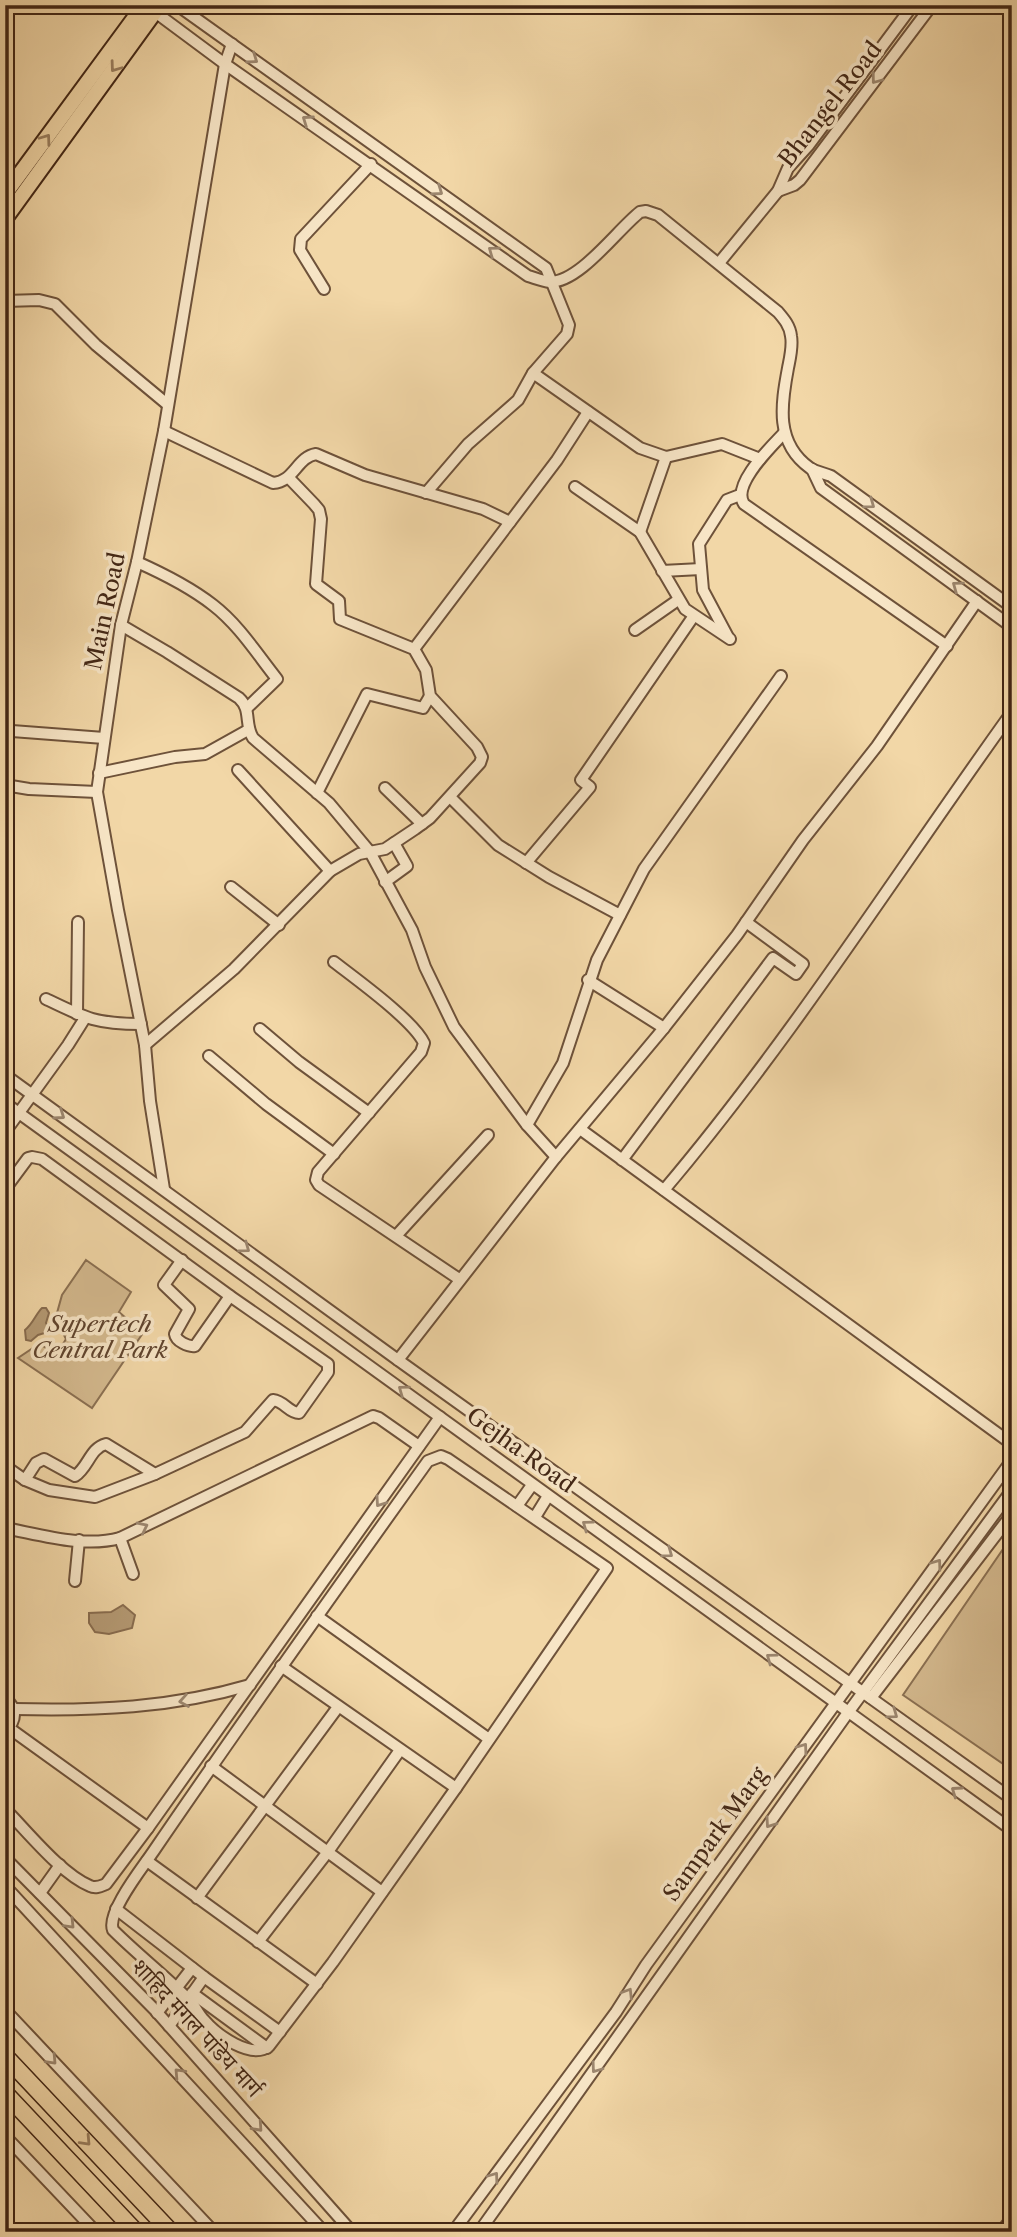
<svg xmlns="http://www.w3.org/2000/svg" width="1017" height="2237" font-family="'Libre Caslon Text','Noto Serif Devanagari',serif">
	<style>
		.green { fill: #d4b98e; stroke: #8b7052; stroke-width: 2 }
		.water { fill: #b69b75; stroke: #886c4f; stroke-width: 2 }
		.lines { fill: none; stroke-linecap: round; stroke-linejoin: round }
		.stream { stroke: #886c4f; stroke-width: 2.5 }
		.minor-casing { stroke: #6e523a; stroke-width: 14 }
		.major-casing { stroke: #422615; stroke-width: 18 }
		.highway-casing { stroke: #422615; stroke-width: 19 }
		.minor { stroke: #f7e5c6; stroke-width: 10 }
		.major { stroke: #f2d7a7; stroke-width: 14 }
		.highway { stroke: #f2d7a7; stroke-width: 16 }
		.oneway { stroke: #9c866e }
		.oneway2 { stroke: #9a7e5e }
		.labels { text-anchor: middle; dominant-baseline: central; stroke-width: 7; stroke-linejoin: round; paint-order: stroke }
		.street-label { font-size: 23px; fill: #422615; stroke: #f7e5c6 }
		.park-label { font-size: 23px; font-style: italic; fill: #5f432d; stroke: #f7e5c6 }
	</style>
	<rect width="100%" height="100%" fill="#f2d7a7"/>
	<filter id="stains"><feTurbulence type="fractalNoise" baseFrequency=".00286" numOctaves="4"/><feColorMatrix values="0 0 0 0 .2 0 0 0 0 .09 0 0 0 0 .02 0 0 0 .5 -.17"/></filter>
	<radialGradient id="worn" r=".72"><stop offset=".6" stop-color="#630" stop-opacity="0"/><stop offset="1" stop-color="#630" stop-opacity=".3"/></radialGradient>
	<g class="green">
		<path d="M86,1260L131,1292L119,1312L143,1333L92,1408L18,1358L39,1344L57,1354L66,1339L62,1331L68,1322L57,1313L62,1295Z"/>
		<path d="M1012,1536V1770L903,1695Z"/>
	</g>
	<g class="water">
		<path d="M42,1308H46L49,1313L46,1323L49,1329L48,1332L38,1335L31,1341L26,1340L25,1330C33,1324 37,1312 42,1308Z"/>
		<path d="M123,1605L135,1615L132,1628L109,1634L95,1632L89,1623V1613L111,1612Z"/>
	</g>
	<g class="lines">
		<path class="stream" d="M5,2226L10,2232"/>
		<defs>
			<g id="minor">
				<path d="M177,5L546,268L569,325L567,334L533,373L518,400L468,444L426,493"/>
				<path d="M155,12L225,64L528,276C535,278 542,281 550,282C580,282 617,230 640,212L646,211L658,215L778,312C784,319 790,326 791,336C793,346 790,358 788,368C781,405 775,443 810,468C816,472 824,473 831,476L1012,607"/>
				<path d="M778,191L794,185L800,180L932,5"/>
				<path d="M719,263L778,191L788,168L808,146L913,5"/>
				<path d="M324,289L300,250L301,239L371,164"/>
				<path d="M5,301L39,300L55,304L96,345L167,404"/>
				<path d="M533,373L640,448L666,457L722,444L760,459"/>
				<path d="M164,431L273,483C294,482 297,457 316,454L365,475L483,509L510,522"/>
				<path d="M784,433C771,447 731,485 744,504L947,646"/>
				<path d="M812,469L821,488L1012,627"/>
				<path d="M575,487L640,532L685,609L730,639"/>
				<path d="M640,532L666,457"/>
				<path d="M137,562C164,574 190,587 213,605C239,625 257,654 277,679L247,708"/>
				<path d="M662,571L701,569"/>
				<path d="M121,625L167,652L239,698C252,710 244,724 253,738L329,803L370,852L412,930L425,967L454,1027L527,1125L556,1157"/>
				<path d="M635,630L678,600"/>
				<path d="M728,637L703,590L699,544L727,500L740,495"/>
				<path d="M414,649L557,460L588,412"/>
				<path d="M12,731L104,738"/>
				<path d="M238,770L330,871"/>
				<path d="M99,773L175,757L205,754L248,730"/>
				<path d="M5,785L29,789L97,792"/>
				<path d="M385,788L422,824"/>
				<path d="M317,793L367,694L423,708L430,696"/>
				<path d="M450,797L498,845L549,877L620,915"/>
				<path d="M526,863L590,787L581,780L693,617"/>
				<path d="M385,882L407,866L394,843"/>
				<path d="M231,887L279,925"/>
				<path d="M334,962C356,979 413,1020 424,1043L421,1052L318,1172L316,1180L319,1185L459,1279"/>
				<path d="M588,980L664,1028"/>
				<path d="M46,999C85,1018 96,1024 141,1024"/>
				<path d="M77,1014L78,922"/>
				<path d="M260,1029L299,1062L369,1113"/>
				<path d="M145,1045L234,969L330,871L359,854L385,849L415,829L430,818L480,763L482,757L477,747L430,696L426,670L414,649L340,619L339,601L316,584L321,519L319,510L314,504L289,478"/>
				<path d="M209,1056L266,1104L334,1154"/>
				<path d="M5,1075L398,1360L1012,1799"/>
				<path d="M5,1103L1012,1830"/>
				<path d="M527,1125L563,1063L597,960L644,869L781,676"/>
				<path d="M580,1129L1012,1444"/>
				<path d="M5,1132L68,1045L85,1018"/>
				<path d="M622,1160L773,958L796,974L803,964L746,922"/>
				<path d="M5,1189L28,1158L32,1157L42,1159L230,1296L328,1364V1372L299,1413C289,1413 284,1401 273,1400L245,1432L155,1474L106,1444C90,1448 88,1468 75,1476L44,1459L36,1463L25,1480L5,1466"/>
				<path d="M164,1189L150,1101L145,1045L118,910L97,792L121,625L137,562L164,431L225,64L232,44"/>
				<path d="M664,1190C791,1040 897,872 1012,712"/>
				<path d="M396,1236L488,1135"/>
				<path d="M182,1260L164,1285L189,1309L175,1334C176,1341 188,1347 195,1346L230,1296"/>
				<path d="M398,1360L556,1157L664,1028L737,935L803,840L877,746L977,601"/>
				<path d="M441,1456L448,1459L607,1568L456,1788L333,1962L269,2046C251,2060 217,2035 204,2020C198,2014 195,2005 188,1999C164,1975 137,1954 113,1930C106,1913 143,1867 153,1852C243,1720 335,1591 428,1461Z"/>
				<path d="M25,1480L49,1490L95,1497L155,1474"/>
				<path d="M517,1506L532,1485"/>
				<path d="M535,1517L548,1496"/>
				<path d="M5,1528C42,1535 84,1548 120,1538L373,1416L379,1418L419,1446"/>
				<path d="M120,1538L133,1574"/>
				<path d="M75,1581L79,1540"/>
				<path d="M317,1616L489,1739"/>
				<path d="M281,1666L456,1788"/>
				<path d="M5,1698C17,1708 17,1721 5,1731"/>
				<path d="M871,1698L1012,1514"/>
				<path d="M14,1709C95,1711 172,1708 250,1685"/>
				<path d="M9,1728L148,1828"/>
				<path d="M211,1766L382,1892"/>
				<path d="M5,1809C27,1831 61,1874 90,1886C96,1889 101,1886 106,1884L148,1828L440,1417"/>
				<path d="M5,1858L155,2010L352,2232"/>
				<path d="M147,1861L317,1984"/>
				<path d="M5,1886L324,2232"/>
				<path d="M40,1893L60,1865"/>
				<path d="M197,1898L338,1707"/>
				<path d="M116,1909L204,1977L280,2032"/>
				<path d="M258,1942L327,1853L400,1750"/>
				<path d="M192,1993L267,2048"/>
				<path d="M5,2010L214,2232"/>
				<path d="M157,2013L192,1968"/>
				<path d="M169,2026L204,1977"/>
				<path d="M5,2136L96,2232"/>
				<path d="M453,2232L616,2012L646,1965L1012,1460"/>
				<path d="M479,2232L847,1714L1012,1490"/>
				<path d="M1001,2232L1012,2218"/>
			</g>
			<g id="major">
				<path d="M5,194L144,5"/>
				<path d="M5,219L160,5"/>
			</g>
			<g id="highway">
				<path d="M5,2056L171,2232"/>
				<path d="M5,2093L136,2232"/>
			</g>
		</defs>
		<use href="#minor" class="minor-casing"/>
		<use href="#major" class="major-casing"/>
		<use href="#highway" class="highway-casing"/>
		<use href="#minor" class="minor"/>
		<use href="#major" class="major"/>
		<use href="#highway" class="highway"/>
	</g>
	<defs><path id="oneway-chevron" d="M-2-3.5L2.5 0L-2 3.5" fill="none" stroke-width="1.6" stroke-linecap="round" stroke-linejoin="round" transform="scale(1.75)"/></defs>
	<g class="oneway">
		<use href="#oneway-chevron" transform="translate(253 59) rotate(35)"/>
		<use href="#oneway-chevron" transform="translate(876 79) rotate(127)"/>
		<use href="#oneway-chevron" transform="translate(307 120) rotate(-145)"/>
		<use href="#oneway-chevron" transform="translate(438 191) rotate(35)"/>
		<use href="#oneway-chevron" transform="translate(493 251) rotate(-144)"/>
		<use href="#oneway-chevron" transform="translate(870 504) rotate(36)"/>
		<use href="#oneway-chevron" transform="translate(957 586) rotate(-144)"/>
		<use href="#oneway-chevron" transform="translate(60 1115) rotate(35)"/>
		<use href="#oneway-chevron" transform="translate(245 1248) rotate(36)"/>
		<use href="#oneway-chevron" transform="translate(403 1390) rotate(-144)"/>
		<use href="#oneway-chevron" transform="translate(380 1502) rotate(125)"/>
		<use href="#oneway-chevron" transform="translate(587 1525) rotate(-144)"/>
		<use href="#oneway-chevron" transform="translate(143 1527) rotate(-26)"/>
		<use href="#oneway-chevron" transform="translate(668 1553) rotate(36)"/>
		<use href="#oneway-chevron" transform="translate(937 1564) rotate(-54)"/>
		<use href="#oneway-chevron" transform="translate(771 1658) rotate(-144)"/>
		<use href="#oneway-chevron" transform="translate(184 1701) rotate(170)"/>
		<use href="#oneway-chevron" transform="translate(893 1714) rotate(36)"/>
		<use href="#oneway-chevron" transform="translate(803 1748) rotate(-54)"/>
		<use href="#oneway-chevron" transform="translate(956 1791) rotate(-145)"/>
		<use href="#oneway-chevron" transform="translate(770 1823) rotate(125)"/>
		<use href="#oneway-chevron" transform="translate(70 1924) rotate(46)"/>
		<use href="#oneway-chevron" transform="translate(628 1993) rotate(-58)"/>
		<use href="#oneway-chevron" transform="translate(52 2060) rotate(47)"/>
		<use href="#oneway-chevron" transform="translate(596 2068) rotate(126)"/>
		<use href="#oneway-chevron" transform="translate(179 2073) rotate(-133)"/>
		<use href="#oneway-chevron" transform="translate(258 2127) rotate(48)"/>
		<use href="#oneway-chevron" transform="translate(494 2177) rotate(-54)"/>
	</g>
	<g class="oneway2">
		<use href="#oneway-chevron" transform="translate(115 67) rotate(126)"/>
		<use href="#oneway-chevron" transform="translate(46 139) rotate(-54)"/>
		<use href="#oneway-chevron" transform="translate(86 2141) rotate(47)"/>
	</g>
	<g class="labels">
		<g class="street-label">
			<text transform="translate(830 104) rotate(-52)">Bhangel Road</text>
			<text transform="translate(105 611) rotate(-78)">Main Road</text>
			<text transform="translate(521 1450) rotate(36)">Gejha Road</text>
			<text transform="translate(715 1834) rotate(-54)">Sampark Marg</text>
			<text transform="translate(197 2028) rotate(47)">शाहिद मंगल पांडेय मार्ग</text>
		</g>
		<g class="park-label">
			<text x="100" y="1324">Supertech<tspan x="100" dy="26">Central Park</tspan></text>
		</g>
	</g>
	<rect width="1017" height="2237" fill="none" stroke="#f2d7a7" stroke-width="28"/>
	<rect x="7" y="7" width="1003" height="2223" fill="none" stroke="#422615" stroke-width="3.5"/>
	<rect x="14" y="14" width="989" height="2209" fill="none" stroke="#422615" stroke-width="2"/>
	<rect width="100%" height="100%" filter="url(#stains)"/>
	<rect width="100%" height="100%" fill="url(#worn)"/>
</svg>
